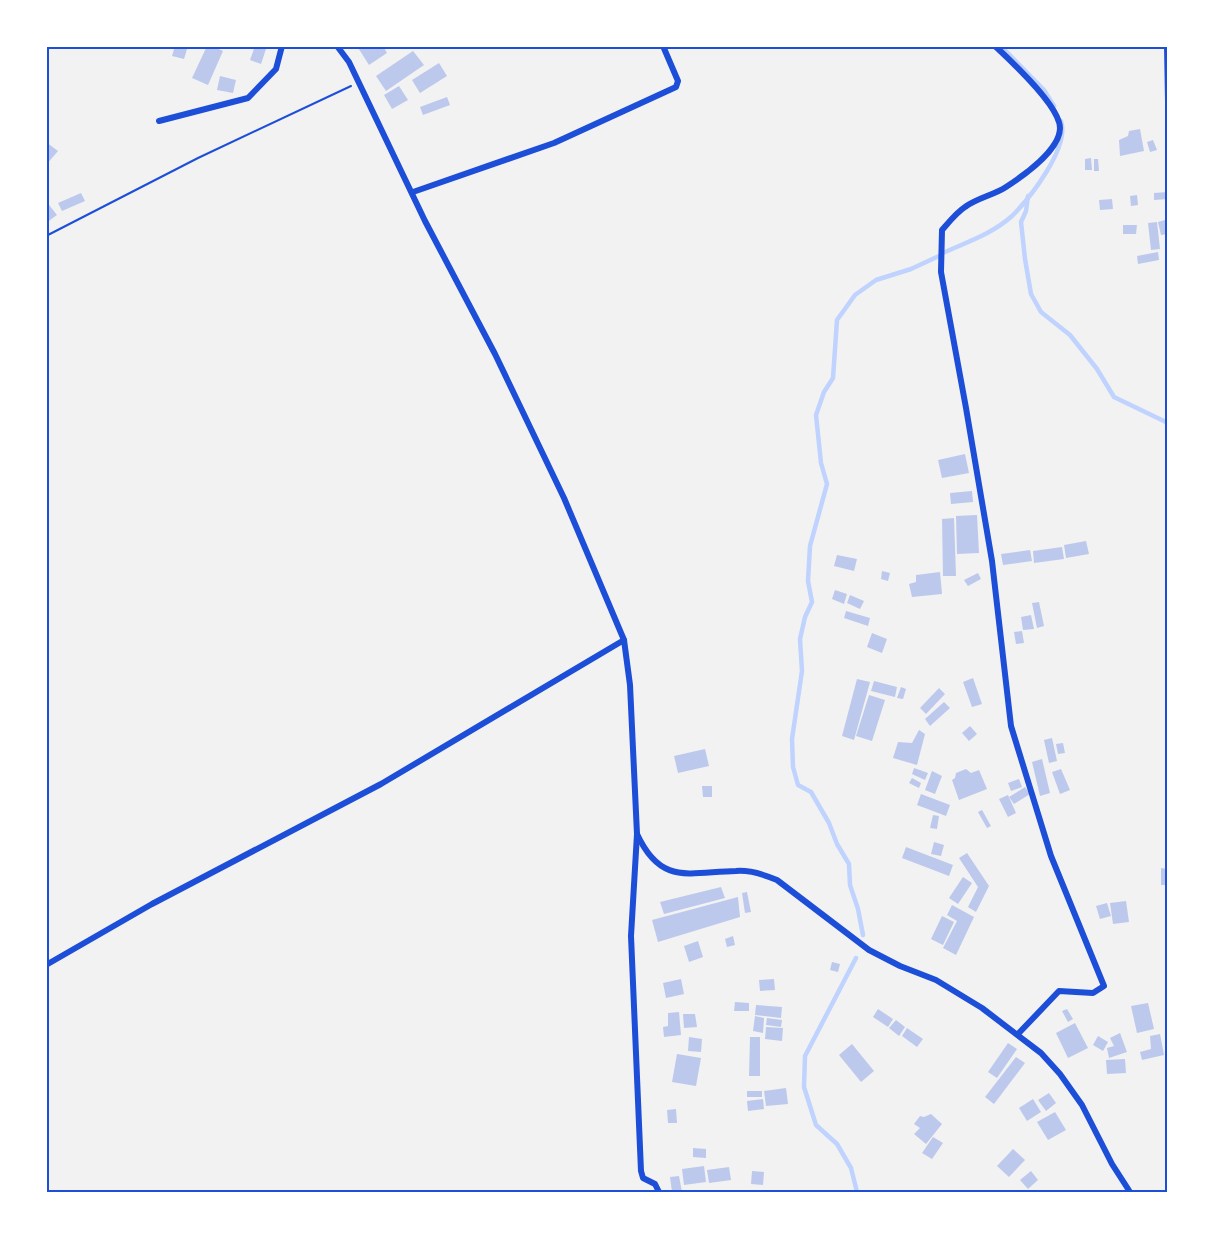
<svg xmlns="http://www.w3.org/2000/svg" width="1214" height="1239" font-family="'PT Sans Narrow',sans-serif">
	<style>
		.lines { fill: none; stroke-linecap: round; stroke-linejoin: round }
		.stream { stroke: #bfd3fe; stroke-width: 4.5 }
		.building { fill: #bdc9ec }
		.path { stroke: #1d4ed8; stroke-width: 2 }
		.minor { stroke: #1d4ed8; stroke-width: 6 }
		.neatline { fill: none; stroke: #1d4ed8; stroke-width: 2 }
	</style>
	<rect width="100%" height="100%" fill="#f2f2f2"/>
	<g class="lines">
		<g class="stream">
			<path d="M1001,46L1044,90L1054,106"/>
			<path d="M1028,196L1026,211L1021,222L1025,259L1031,294L1041,312L1070,335L1097,369L1114,397L1168,423"/>
			<path d="M943,253C967,242 992,234 1012,216C1030,198 1070,147 1061,121"/>
			<path d="M863,935L858,909L850,885L849,864L837,844L829,823L811,792L798,785L793,767L792,739L802,671L800,639L805,617L812,602L808,581L810,546L827,484L821,463L816,415L824,392L833,378L837,320L855,295L876,280L911,269L939,256"/>
			<path d="M856,958L805,1056L804,1087L816,1125L837,1144L851,1168L857,1192"/>
		</g>
	</g>
	<g class="building">
		<path d="M175,46H188L184,59L172,56Z"/>
		<path d="M207,46H212L223,51L208,85L192,78Z"/>
		<path d="M255,46H267L261,64L250,60Z"/>
		<path d="M357,46H383L387,53L369,65Z"/>
		<path d="M413,51L424,65L386,91L376,76Z"/>
		<path d="M439,63L447,76L420,93L412,80Z"/>
		<path d="M220,76L236,80L233,93L217,90Z"/>
		<path d="M399,86L408,100L392,109L384,95Z"/>
		<path d="M447,97L450,105L423,115L420,107Z"/>
		<path d="M1140,129L1144,151L1120,156L1119,140L1128,136L1129,131Z"/>
		<path d="M1153,140L1157,150L1150,152L1147,142Z"/>
		<path d="M46,142L58,151L46,165Z"/>
		<path d="M1091,158L1092,170H1085V159Z"/>
		<path d="M1094,159H1098L1099,171H1094Z"/>
		<path d="M1168,192V199L1154,200V193Z"/>
		<path d="M81,193L85,201L62,211L58,203Z"/>
		<path d="M1137,195L1138,205L1131,206L1130,196Z"/>
		<path d="M1112,199L1113,209L1100,210L1099,200Z"/>
		<path d="M46,201L57,215L46,223Z"/>
		<path d="M1165,220L1168,234L1161,235L1158,222Z"/>
		<path d="M1157,222L1160,249L1151,250L1148,223Z"/>
		<path d="M1123,225H1137L1136,234H1123Z"/>
		<path d="M1158,252L1159,260L1138,264L1137,256Z"/>
		<path d="M965,454L969,473L942,478L938,460Z"/>
		<path d="M972,491L973,502L951,504L950,493Z"/>
		<path d="M977,515L979,553L957,554L956,516Z"/>
		<path d="M954,518L956,576H943L942,519Z"/>
		<path d="M1086,541L1089,554L1066,558L1064,545Z"/>
		<path d="M1062,547L1064,559L1034,563L1033,551Z"/>
		<path d="M1030,550L1032,561L1003,565L1001,554Z"/>
		<path d="M837,555L857,559L854,571L834,566Z"/>
		<path d="M882,571L890,573L888,581L881,579Z"/>
		<path d="M940,572L942,594L912,597L909,584L916,582V575Z"/>
		<path d="M978,573L981,579L968,586L964,580Z"/>
		<path d="M835,590L847,594L844,604L832,599Z"/>
		<path d="M850,595L864,601L860,609L847,603Z"/>
		<path d="M1039,602L1044,626L1037,628L1032,603Z"/>
		<path d="M846,611L870,618L868,626L844,618Z"/>
		<path d="M1031,615L1034,629L1023,630L1021,617Z"/>
		<path d="M1022,631L1024,643L1016,644L1014,632Z"/>
		<path d="M872,633L887,639L882,653L867,647Z"/>
		<path d="M973,678L982,704L972,707L963,682Z"/>
		<path d="M857,679L870,682L854,740L842,736Z"/>
		<path d="M874,681L897,687L895,697L871,691Z"/>
		<path d="M901,687L906,689L903,699L897,698Z"/>
		<path d="M939,688L945,694L926,714L920,708Z"/>
		<path d="M869,695L885,700L872,741L856,736Z"/>
		<path d="M944,702L950,708L930,726L925,719Z"/>
		<path d="M970,726L977,734L969,741L962,733Z"/>
		<path d="M919,730L925,734L917,765L893,758L898,742L912,743Z"/>
		<path d="M1052,738L1057,761L1049,763L1044,740Z"/>
		<path d="M1063,743L1065,753L1058,754L1056,744Z"/>
		<path d="M705,749L709,766L678,773L674,756Z"/>
		<path d="M1042,759L1050,793L1040,796L1032,762Z"/>
		<path d="M914,768L928,773L925,780L912,774Z"/>
		<path d="M966,769L971,773L979,770L987,789L959,800L952,780L955,778L956,773Z"/>
		<path d="M1061,769L1070,790L1060,794L1052,772Z"/>
		<path d="M932,771L942,776L935,794L925,790Z"/>
		<path d="M912,778L921,783L919,788L909,783Z"/>
		<path d="M1019,779L1022,787L1011,791L1008,783Z"/>
		<path d="M702,786H712V797H703Z"/>
		<path d="M1025,787L1030,794L1014,804L1009,797Z"/>
		<path d="M921,794L950,805L946,816L917,805Z"/>
		<path d="M1008,795L1016,813L1008,817L999,799Z"/>
		<path d="M982,810L991,826L987,828L978,812Z"/>
		<path d="M933,815L939,816L937,829L930,828Z"/>
		<path d="M934,842L944,845L941,856L931,854Z"/>
		<path d="M906,847L953,865L949,876L902,858Z"/>
		<path d="M967,853L989,886L976,912L968,907L978,887L959,858Z"/>
		<path d="M1161,868L1168,869V885H1161Z"/>
		<path d="M963,877L972,883L958,904L949,898Z"/>
		<path d="M721,887L725,898L664,914L660,902Z"/>
		<path d="M747,892L751,912L745,913L742,893Z"/>
		<path d="M738,897L740,917L658,942L652,920Z"/>
		<path d="M1126,901L1129,922L1113,924L1110,903Z"/>
		<path d="M1107,903L1111,916L1100,919L1096,906Z"/>
		<path d="M952,905L974,917L956,955L943,948L957,921L947,915Z"/>
		<path d="M942,916L954,922L943,945L931,939Z"/>
		<path d="M733,936L735,945L727,947L725,939Z"/>
		<path d="M698,941L703,957L689,962L684,946Z"/>
		<path d="M832,962L840,964L838,972L830,970Z"/>
		<path d="M681,979L684,994L666,998L663,983Z"/>
		<path d="M774,979L775,990L760,991L759,980Z"/>
		<path d="M735,1002L749,1003V1011H734Z"/>
		<path d="M1148,1003L1154,1029L1137,1033L1131,1006Z"/>
		<path d="M756,1005L782,1007L781,1018L755,1015Z"/>
		<path d="M878,1009L893,1019L888,1027L873,1017Z"/>
		<path d="M1067,1009L1073,1019L1068,1022L1062,1011Z"/>
		<path d="M679,1012L681,1035L664,1037L663,1027L668,1026V1013Z"/>
		<path d="M683,1014H695L697,1027L684,1028Z"/>
		<path d="M755,1016L764,1018L763,1033L753,1031Z"/>
		<path d="M767,1018L782,1020L781,1027L766,1025Z"/>
		<path d="M896,1020L905,1027L899,1036L889,1028Z"/>
		<path d="M1075,1023L1088,1048L1068,1058L1056,1033Z"/>
		<path d="M766,1027L783,1028L782,1041L765,1039Z"/>
		<path d="M907,1028L923,1039L917,1047L902,1036Z"/>
		<path d="M1120,1033L1127,1052L1109,1058L1107,1048L1114,1046L1110,1038Z"/>
		<path d="M1160,1034L1164,1055L1142,1060L1140,1052L1151,1049L1150,1036Z"/>
		<path d="M1098,1036L1108,1042L1103,1051L1093,1045Z"/>
		<path d="M689,1037L702,1039L701,1052L688,1051Z"/>
		<path d="M750,1037H760V1076H749Z"/>
		<path d="M1008,1043L1017,1049L997,1078L988,1072Z"/>
		<path d="M852,1044L874,1071L861,1082L839,1055Z"/>
		<path d="M677,1054L701,1058L696,1086L672,1082Z"/>
		<path d="M1016,1057L1025,1063L994,1104L985,1097Z"/>
		<path d="M1125,1059L1126,1073L1107,1074L1106,1060Z"/>
		<path d="M786,1088L788,1104L766,1106L764,1091Z"/>
		<rect x="747" y="1091" width="15" height="6"/>
		<path d="M1049,1093L1056,1103L1046,1111L1038,1100Z"/>
		<path d="M763,1099L764,1109L748,1111L747,1101Z"/>
		<path d="M1033,1099L1041,1112L1027,1121L1019,1108Z"/>
		<path d="M676,1109L677,1123H668L667,1110Z"/>
		<path d="M1055,1112L1066,1130L1048,1140L1037,1122Z"/>
		<path d="M931,1114L942,1124L926,1144L914,1134L920,1128L914,1124L920,1116L924,1117Z"/>
		<path d="M933,1137L943,1143L932,1159L922,1153Z"/>
		<path d="M693,1148L706,1149V1158L693,1157Z"/>
		<path d="M1013,1149L1025,1160L1009,1177L997,1166Z"/>
		<path d="M704,1166L706,1182L684,1185L682,1169Z"/>
		<path d="M729,1167L731,1180L709,1183L707,1170Z"/>
		<path d="M752,1171L764,1172L763,1185L751,1184Z"/>
		<path d="M1031,1171L1038,1180L1028,1189L1020,1180Z"/>
		<path d="M679,1176L682,1192H672L670,1177Z"/>
	</g>
	<g class="lines">
		<path class="path" d="M46,236L198,158L351,86"/>
		<g class="minor">
			<path d="M337,46L349,62L425,221L495,354L564,498L624,640L630,685L637,834C661,886 689,872 736,871C750,870 763,874 777,880L869,950L900,966L936,980L982,1008L1041,1053L1060,1074L1082,1105L1112,1164L1130,1192"/>
			<path d="M995,46C1011,61 1060,106 1060,128C1060,150 1023,176 1006,187C994,195 977,198 965,207C957,212 949,222 942,230L941,272L966,408L992,561L1011,726L1051,856L1104,986L1093,993L1059,991L1018,1034"/>
			<path d="M1167,46L1168,101"/>
			<path d="M159,121L248,98L276,69L282,46"/>
			<path d="M413,192L554,143L676,87L678,81L663,46"/>
			<path d="M637,834L631,936L641,1171L643,1178L655,1184L659,1192"/>
			<path d="M46,965L152,904L381,784L624,640"/>
		</g>
	</g>
	<rect width="1214" height="1239" fill="none" stroke="#ffffff" stroke-width="96"/>
	<rect x="48" y="48" width="1118" height="1143" class="neatline"/>
</svg>
